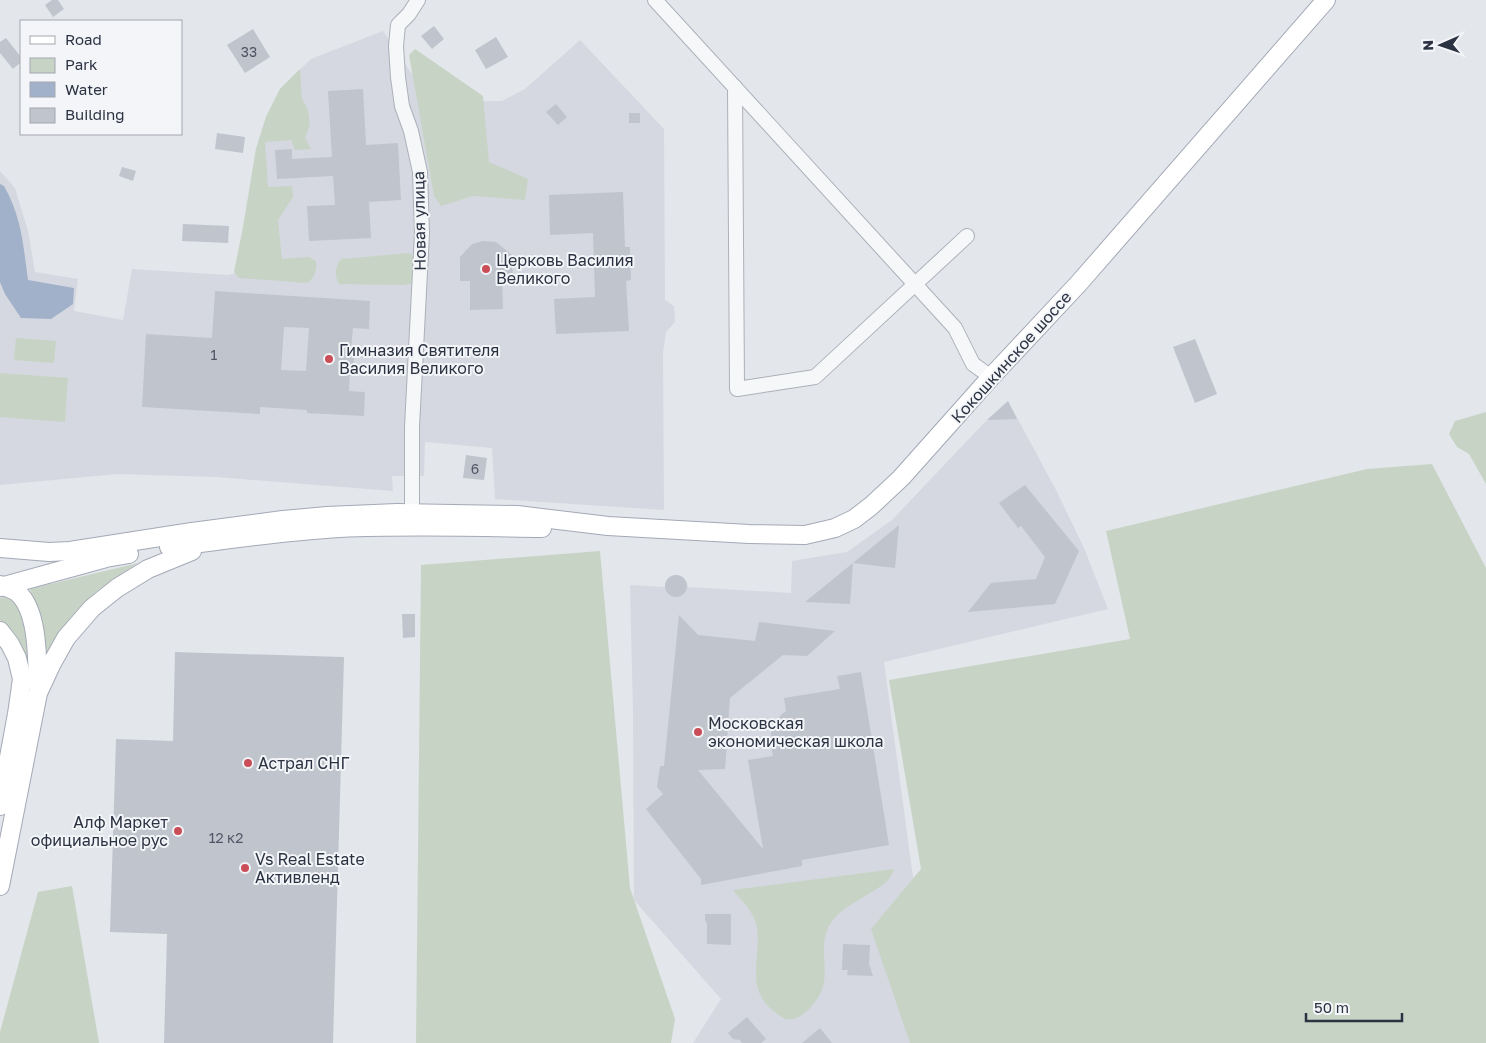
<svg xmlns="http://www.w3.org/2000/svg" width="1486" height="1043" font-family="'Golos Text',sans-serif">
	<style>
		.built { fill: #d5d8e0 }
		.green { fill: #c7d4c5 }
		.water { fill: #a0b1c9 }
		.building { fill: #c0c4cd; fill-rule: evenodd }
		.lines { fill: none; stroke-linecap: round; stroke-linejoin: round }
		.minor-casing { stroke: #acb0b8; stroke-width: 16 }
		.major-casing { stroke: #a3a9b6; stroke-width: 20 }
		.minor { stroke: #f6f7f9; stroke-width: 14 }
		.major { stroke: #fff; stroke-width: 18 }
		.poi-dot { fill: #ca4e57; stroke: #f3f5f8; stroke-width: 2 }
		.labels { text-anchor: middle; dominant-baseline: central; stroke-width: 4; stroke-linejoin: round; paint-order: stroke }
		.number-label { font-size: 14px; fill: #505665 }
		.street-label { font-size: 16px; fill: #2b3242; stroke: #f3f5f8 }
		.poi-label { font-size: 16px; fill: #2b3242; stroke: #f3f5f8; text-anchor: start }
	</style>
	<rect width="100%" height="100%" fill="#e3e6eb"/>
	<g class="built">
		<path d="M383,31L431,102L502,101L525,89L580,40L664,129L665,300L674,306L675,322L666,332L663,352L664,510L495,499L492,448L425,442L424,476H392L393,491L216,477L117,474L0,485V171L15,188L28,231L35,272L78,279L74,311L123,320L132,269L228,275L236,273L256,149L266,117L280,89L311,59Z"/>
		<path d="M1008,401L1056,490L1084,548L1108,609L884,662L911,863L939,1043H693L721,999L634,900L633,714L630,585L665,587L667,579L677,575L684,578L688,587L791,593L792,561L847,552L892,520L983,424Z"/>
	</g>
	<g class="green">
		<path d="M415,49L483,96L489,162L528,179L525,200L473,196L441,206L434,196L409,55Z"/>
		<path d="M300,69L302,99L308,110L310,125L305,138L311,149L295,150L291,140L265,142L268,187L292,186L293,197L278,220L282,259L309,257L316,261C317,269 315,278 307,283L239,278L234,272L243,227L256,149L266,117L280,89Z"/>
		<path d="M409,253L413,256L414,279L410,284L402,285L339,284C334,275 335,267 341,259Z"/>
		<path d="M16,338L56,341L54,363L14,360Z"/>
		<path d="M0,373L68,378L65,422L0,417Z"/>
		<path d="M1486,412V484L1469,454L1457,447L1449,434L1455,421Z"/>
		<path d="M1432,464L1486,568V1043H910L871,929L921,869L889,680L1130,639L1106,531L1367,469Z"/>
		<path d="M600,551L630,888L675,1019L671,1043H416L421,565Z"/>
		<path d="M138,563C126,571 114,578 102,587C79,604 56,633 44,659L41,631L30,589Z"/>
		<path d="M3,597C31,601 29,660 30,681C26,654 24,637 0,620V598Z"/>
		<path d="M894,869C892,874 890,879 886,882C869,897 841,905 829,926C817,948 832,974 819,996C813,1006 800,1022 786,1019C781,1017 774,1012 770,1008C743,983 765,949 755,921C751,909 741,900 733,890Z"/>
		<path d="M72,886L99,1043H0V1032L38,892Z"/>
	</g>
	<path class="water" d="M0,184L4,186C22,218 23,244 28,280L74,288L73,304L51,319L21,318L5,294L0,282Z"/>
	<g class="building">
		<path d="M52,0H58L64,9L53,17L45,5Z"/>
		<path d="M434,26L444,39L432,49L421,36Z"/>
		<path d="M253,29L270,57L245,73L227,45Z"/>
		<path d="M496,37L508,57L486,69L475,50Z"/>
		<path d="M6,38L21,57V62L13,69L0,53V42Z"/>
		<path d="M363,89L366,145L398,143L401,200L369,202L371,238L309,241L307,206L335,205L333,176L277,179L275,150L292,149V159L332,157L328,91Z"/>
		<path d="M556,104L567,117L558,125L546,112Z"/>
		<rect x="629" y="113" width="11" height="10"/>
		<path d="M217,133L245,137L243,153L215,149Z"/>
		<path d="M122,167L136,171L133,181L119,176Z"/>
		<path d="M623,192L625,247H630L631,280L626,281L629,331L556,334L554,299L595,297L593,233L550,235L549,195Z"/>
		<path d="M183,224L229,226L228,243L182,241Z"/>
		<path d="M483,241L496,242L512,255L513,281H502L503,309L470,310V281H460V257L472,244Z"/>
		<path d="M215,291L370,301L369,329L353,328L351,349H355L353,370H350L349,391L365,392L364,416L307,413V410L260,407V414L142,407L146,334L212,338ZM284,327L309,328L306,371L281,370Z"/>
		<path d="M1195,339L1217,394L1195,403L1173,347Z"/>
		<path d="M1008,401L1017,419L987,420Z"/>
		<path d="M466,455L487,458L484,480L463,478Z"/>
		<path d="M1025,485L1079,551L1055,604L968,612L991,583L1036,579L1045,557L1021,526L1018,528L999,503Z"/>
		<path d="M899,525L895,568L853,563Z"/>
		<path d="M853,563L850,604L805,602Z"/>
		<circle cx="676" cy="586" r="11"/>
		<path d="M402,614H415V637L403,638Z"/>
		<path d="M679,615L698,635L755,641L759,622L835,631L807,656L783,655L730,698L725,769L698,770L763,849L748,760L773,756L770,742L771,733L781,715L786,711L784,698L840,689L837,676L861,672L889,845L802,860V866L701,885V879L646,809L663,794L657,787L660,766H664Z"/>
		<path d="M175,652L344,657L333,1043H164L167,934L110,932L116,739L173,741Z"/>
		<path d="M705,914H731V945L707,944V924L705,920Z"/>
		<path d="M843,944L870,945L869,964L873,976L847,975L848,970H842Z"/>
		<path d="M747,1017L766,1039L761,1043H742L740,1040L733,1039L728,1033Z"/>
		<path d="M820,1028L832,1043H802Z"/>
	</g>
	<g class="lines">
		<defs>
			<g id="minor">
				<path d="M655,0L955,328L973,364L991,377"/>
				<path d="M735,87L737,389L815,377L967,236"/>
				<path d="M412,521V427L422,233L420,172L411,131L402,106L398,77L396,46L398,25L409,14L418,0"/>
			</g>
			<g id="major">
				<path d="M169,547C226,540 283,531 340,528C407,525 475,527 542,528"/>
				<path d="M0,548L49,552L70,551L192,532L283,520L327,516L397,513L517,515L608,526L749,534L805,535L835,528L854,519L871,506L901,478L991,377L1079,283L1326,0"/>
				<path d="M0,585C6,587 13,589 18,593C39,612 37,662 38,687"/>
				<path d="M0,587L106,558L129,554"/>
				<path d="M0,631L10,644L17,658L22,679L17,714L0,806"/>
				<path d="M0,886L38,693L52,663L66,638L92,608L117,588L148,569L192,551"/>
			</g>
		</defs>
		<use href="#minor" class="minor-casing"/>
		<use href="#major" class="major-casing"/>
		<use href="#minor" class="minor"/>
		<use href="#major" class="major"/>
	</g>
	<g class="poi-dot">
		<circle cx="486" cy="269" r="5"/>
		<circle cx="329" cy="359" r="5"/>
		<circle cx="698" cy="732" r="5"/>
		<circle cx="248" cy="763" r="5"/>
		<circle cx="178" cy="831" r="5"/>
		<circle cx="245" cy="868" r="5"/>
	</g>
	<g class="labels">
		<g class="number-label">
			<text x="249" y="51">33</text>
			<text x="214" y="354">1</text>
			<text x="475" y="468">6</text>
			<text x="226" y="837">12 к2</text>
		</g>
		<g class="street-label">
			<text transform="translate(419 221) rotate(-91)">Новая улица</text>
			<text transform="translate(1011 357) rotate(-48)">Кокошкинское шоссе</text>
		</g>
		<g class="poi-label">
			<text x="496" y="260">Церковь Василия<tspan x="496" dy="18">Великого</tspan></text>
			<text x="339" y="350">Гимназия Святителя<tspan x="339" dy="18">Василия Великого</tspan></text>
			<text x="708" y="723">Московская<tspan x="708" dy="18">экономическая школа</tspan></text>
			<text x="258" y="763">Астрал СНГ</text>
			<text x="168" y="822" text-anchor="end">Алф Маркет<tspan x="168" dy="18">официальное рус</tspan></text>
			<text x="255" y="859">Vs Real Estate<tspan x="255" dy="18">Активленд</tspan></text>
		</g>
	</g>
	<rect x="20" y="20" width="162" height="115" fill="#f3f5f8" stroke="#a3a7af"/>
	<rect x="30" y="36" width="25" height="8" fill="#ffffff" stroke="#a3a7af"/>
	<text x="65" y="45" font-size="15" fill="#2b3242">Road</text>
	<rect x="30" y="58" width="25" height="15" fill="#c7d4c5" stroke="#a3a7af"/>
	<text x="65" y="70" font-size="15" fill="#2b3242">Park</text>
	<rect x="30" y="82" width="25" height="15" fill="#a0b1c9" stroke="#a3a7af"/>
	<text x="65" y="95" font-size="15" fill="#2b3242">Water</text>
	<rect x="30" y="108" width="25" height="15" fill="#c0c4cd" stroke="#a3a7af"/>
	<text x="65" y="120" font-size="15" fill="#2b3242">Building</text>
	<g transform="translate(1441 45) rotate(268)" stroke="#f3f5f8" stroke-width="4" paint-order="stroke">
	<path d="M0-4L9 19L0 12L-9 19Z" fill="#2b3242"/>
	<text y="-8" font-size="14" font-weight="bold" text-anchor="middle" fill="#2b3242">N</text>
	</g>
	<path d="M1306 1013v8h96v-8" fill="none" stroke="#2b3242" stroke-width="2.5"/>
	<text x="1314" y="1013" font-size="15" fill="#2b3242" stroke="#f3f5f8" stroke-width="4" paint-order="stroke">50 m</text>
</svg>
